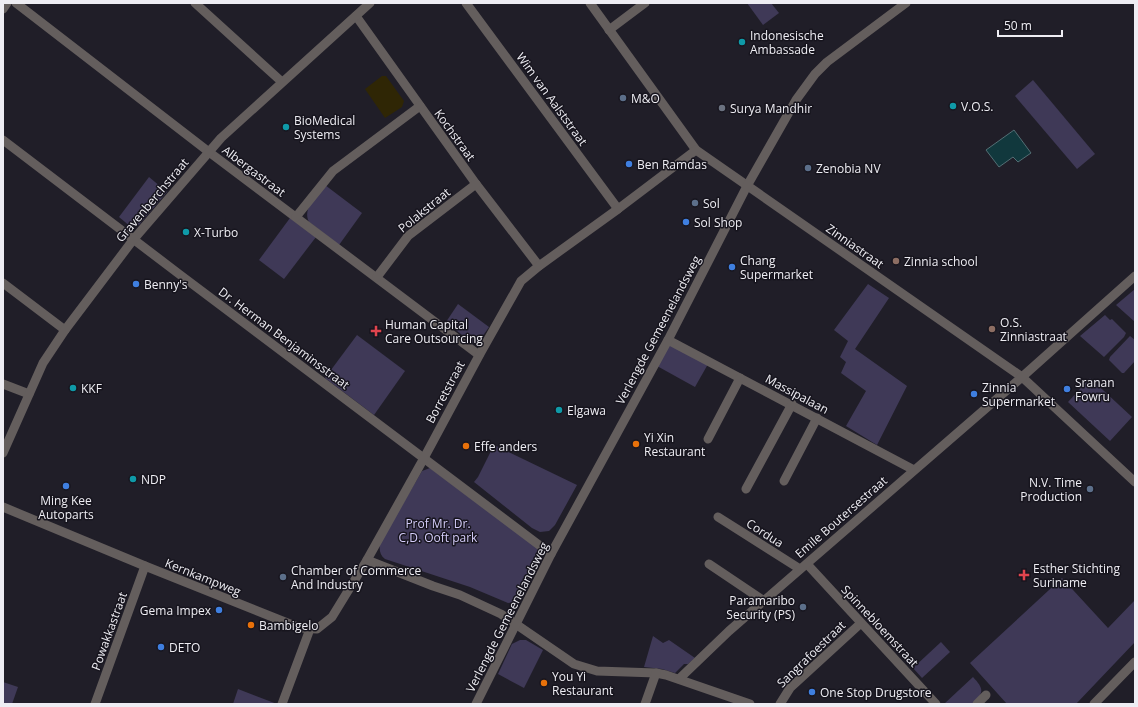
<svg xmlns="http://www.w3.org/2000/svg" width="1138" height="707" font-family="'Open Sans',sans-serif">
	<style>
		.green { fill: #3f3957 }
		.sand { fill: #2f2605 }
		.water { fill: #11383d; stroke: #536e74 }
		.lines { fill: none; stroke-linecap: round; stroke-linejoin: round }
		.minor { stroke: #645e5d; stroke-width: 9 }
		.culture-dot { fill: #0f9aa8; stroke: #17151e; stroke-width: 1.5 }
		.service-dot { fill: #5c6f8a; stroke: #17151e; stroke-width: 1.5 }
		.worship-dot { fill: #6b7280; stroke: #17151e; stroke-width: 1.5 }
		.shop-dot { fill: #3f7fe0; stroke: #17151e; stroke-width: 1.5 }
		.education-dot { fill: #8d6e63; stroke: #17151e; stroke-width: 1.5 }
		.health-dot { fill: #e0444e; stroke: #17151e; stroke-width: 1.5 }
		.food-dot { fill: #e8710a; stroke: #17151e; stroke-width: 1.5 }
		.labels { text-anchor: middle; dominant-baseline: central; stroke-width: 3; stroke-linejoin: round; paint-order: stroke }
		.poi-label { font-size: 12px; fill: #eeedf3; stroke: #17151e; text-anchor: start }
		.street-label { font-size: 12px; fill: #eeedf3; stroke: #17151e }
		.park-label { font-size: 12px; fill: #d4ccf9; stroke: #17151e }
	</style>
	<rect width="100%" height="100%" fill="#201e28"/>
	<g class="green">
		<path d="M747,3H771L779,13L763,25Z"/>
		<path d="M1033,80L1095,154L1077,169L1015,96Z"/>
		<path d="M149,177L167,192L139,225L131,227L119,217Z"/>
		<path d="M325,185L362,213L339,245L309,222C302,208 317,196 325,185Z"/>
		<path d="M290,218L316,237L284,279L259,260Z"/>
		<path d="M868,284L889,298L855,349L907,386L877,445L846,426L866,391L841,373L846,362L840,357L848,341L834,330Z"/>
		<path d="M1135,289V322L1116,305Z"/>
		<path d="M458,304L489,327L477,344L472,343L446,322Z"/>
		<path d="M1105,315L1110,320L1112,319L1126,333L1124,337L1104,357L1080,336Z"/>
		<path d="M357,335L405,371L374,415L325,378Z"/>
		<path d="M1130,336L1135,340V361L1124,373H1122L1109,360L1110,357Z"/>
		<path d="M670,343L708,364L695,387L657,366Z"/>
		<path d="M1090,378L1132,417L1110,441L1068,402Z"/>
		<path d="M494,445L577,485L555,525L549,531L540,532L532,528L474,482L478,477Z"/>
		<path d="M430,468L539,549V561L520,598L516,602L508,603L470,587L385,559C380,555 379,550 380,543L422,471Z"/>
		<path d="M1062,578L1108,628L1135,600V642L1076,704H1007L970,663Z"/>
		<path d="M653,636L663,643L669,640L695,658L688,664H684L675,673L662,669L644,667Z"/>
		<path d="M520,640H526L543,650L524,688L498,674L512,644Z"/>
		<path d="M941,642L950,652L922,678L913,668Z"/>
		<path d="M973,677C984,689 984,692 973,704H944Z"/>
		<path d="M3,682L18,687L12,704H3Z"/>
		<path d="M238,689L277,704H233Z"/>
	</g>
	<path class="sand" d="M382,76H386L404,101L402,107L385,118L365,89Z"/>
	<path class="water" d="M1014,130L1031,153L1018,162L1013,157L999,167L986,150Z"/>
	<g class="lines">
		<g class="minor">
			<path d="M16,3L209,152L479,355"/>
			<path d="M195,3L282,82"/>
			<path d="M466,3L618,209"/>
			<path d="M590,3L696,150L1022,377L1135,482"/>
			<path d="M3,9L7,3"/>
			<path d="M356,16L476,184L539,266"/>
			<path d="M609,30L645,3"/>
			<path d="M3,140L179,274L551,554"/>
			<path d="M296,217L333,171L420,106"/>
			<path d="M377,277L408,236L476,184"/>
			<path d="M3,283L65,330"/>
			<path d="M668,340L914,470"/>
			<path d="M3,384L29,394"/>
			<path d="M708,439L740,378"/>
			<path d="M3,453L43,363L65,330L133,240L221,138L370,3"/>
			<path d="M784,481L817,418"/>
			<path d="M746,489L792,404"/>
			<path d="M3,507L145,566L300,628L317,629L332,617L367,560L424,458L481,352L521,281L539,266L618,209L696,150"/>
			<path d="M718,517L800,569"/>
			<path d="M367,560L433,586L460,595L501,614L574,664L597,671L656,673L666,675L750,704"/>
			<path d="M709,564L764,601"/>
			<path d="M807,564L936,704"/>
			<path d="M679,679L729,631L1022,377L1135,276"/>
			<path d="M95,704L145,566"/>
			<path d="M282,704L310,629"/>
			<path d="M476,704L551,554L668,340L747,186L796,100L815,74L827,62L906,3"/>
			<path d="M645,704L656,673"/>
			<path d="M780,704L790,688L861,623"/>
			<path d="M977,704L986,695"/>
			<path d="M1094,704L1135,662"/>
		</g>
	</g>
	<g class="culture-dot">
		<circle cx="742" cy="42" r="4"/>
		<circle cx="953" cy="106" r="4"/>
		<circle cx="286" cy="127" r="4"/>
		<circle cx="186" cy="232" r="4"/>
		<circle cx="73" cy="388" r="4"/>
		<circle cx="559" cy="410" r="4"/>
		<circle cx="133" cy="479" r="4"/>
	</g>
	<g class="service-dot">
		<circle cx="623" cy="98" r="4"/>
		<circle cx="808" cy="168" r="4"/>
		<circle cx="695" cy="203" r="4"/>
		<circle cx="1090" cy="489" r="4"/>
		<circle cx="283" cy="577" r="4"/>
		<circle cx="803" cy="607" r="4"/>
	</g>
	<circle class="worship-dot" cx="722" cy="108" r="4"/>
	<g class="shop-dot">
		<circle cx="629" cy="164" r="4"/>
		<circle cx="686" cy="222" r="4"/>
		<circle cx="732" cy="267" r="4"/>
		<circle cx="136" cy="284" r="4"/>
		<circle cx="1067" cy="389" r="4"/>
		<circle cx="974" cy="394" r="4"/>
		<circle cx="66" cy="486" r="4"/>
		<circle cx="219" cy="610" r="4"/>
		<circle cx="161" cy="647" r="4"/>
		<circle cx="812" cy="692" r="4"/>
	</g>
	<g class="education-dot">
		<circle cx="896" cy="261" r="4"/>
		<circle cx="992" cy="329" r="4"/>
	</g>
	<g class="health-dot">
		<path d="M374 325h4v4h4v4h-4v4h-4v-4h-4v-4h4z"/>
		<path d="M1022 569h4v4h4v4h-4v4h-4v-4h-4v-4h4z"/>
	</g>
	<g class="food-dot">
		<circle cx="636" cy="444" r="4"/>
		<circle cx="466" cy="446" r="4"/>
		<circle cx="251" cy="625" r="4"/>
		<circle cx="544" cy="683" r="4"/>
	</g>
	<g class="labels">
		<g class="poi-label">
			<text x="750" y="35">Indonesische<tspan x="750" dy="14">Ambassade</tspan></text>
			<text x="631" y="98">M&amp;O</text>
			<text x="961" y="106">V.O.S.</text>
			<text x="730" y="108">Surya Mandhir</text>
			<text x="294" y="120">BioMedical<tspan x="294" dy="14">Systems</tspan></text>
			<text x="637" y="164">Ben Ramdas</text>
			<text x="816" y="168">Zenobia NV</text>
			<text x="703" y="203">Sol</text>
			<text x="694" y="222">Sol Shop</text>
			<text x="194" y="232">X-Turbo</text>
			<text x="740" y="260">Chang<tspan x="740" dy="14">Supermarket</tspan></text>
			<text x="904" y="261">Zinnia school</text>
			<text x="144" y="284">Benny's</text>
			<text x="1000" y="322">O.S.<tspan x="1000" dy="14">Zinniastraat</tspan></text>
			<text x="385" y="324">Human Capital<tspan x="385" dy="14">Care Outsourcing</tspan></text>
			<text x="1075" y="382">Sranan<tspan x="1075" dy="14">Fowru</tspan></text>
			<text x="982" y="387">Zinnia<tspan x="982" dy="14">Supermarket</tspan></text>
			<text x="81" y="388">KKF</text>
			<text x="567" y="410">Elgawa</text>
			<text x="644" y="437">Yi Xin<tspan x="644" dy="14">Restaurant</tspan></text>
			<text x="474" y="446">Effe anders</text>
			<text x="141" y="479">NDP</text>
			<text x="1082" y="482" text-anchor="end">N.V. Time<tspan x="1082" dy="14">Production</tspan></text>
			<text x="66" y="500" text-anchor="middle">Ming Kee<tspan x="66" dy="14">Autoparts</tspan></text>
			<text x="1033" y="568">Esther Stichting<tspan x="1033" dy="14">Suriname</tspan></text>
			<text x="291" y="570">Chamber of Commerce<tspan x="291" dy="14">And Industry</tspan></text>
			<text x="795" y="600" text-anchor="end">Paramaribo<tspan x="795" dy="14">Security (PS)</tspan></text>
			<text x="211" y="610" text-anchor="end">Gema Impex</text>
			<text x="259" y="625">Bambigelo</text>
			<text x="169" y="647">DETO</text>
			<text x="552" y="676">You Yi<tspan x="552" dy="14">Restaurant</tspan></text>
			<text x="820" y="692">One Stop Drugstore</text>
		</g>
		<g class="street-label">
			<text transform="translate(552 99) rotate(54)">Wim van Aalststraat</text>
			<text transform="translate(455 135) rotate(54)">Kochstraat</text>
			<text transform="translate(254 171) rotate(37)">Albergastraat</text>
			<text transform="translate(152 200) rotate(-50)">Gravenberchstraat</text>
			<text transform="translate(424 210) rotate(-39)">Polakstraat</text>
			<text transform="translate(855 246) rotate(35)">Zinniastraat</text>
			<text transform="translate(658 330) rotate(-62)">Verlengde Gemeenelandsweg</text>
			<text transform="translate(284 338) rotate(37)">Dr. Herman Benjaminsstraat</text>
			<text transform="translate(445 392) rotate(-62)">Borretstraat</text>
			<text transform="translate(797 394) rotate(28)">Massipalaan</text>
			<text transform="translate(841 517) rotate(-41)">Emile Boutersestraat</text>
			<text transform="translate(765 533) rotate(33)">Cordua</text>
			<text transform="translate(203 577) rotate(22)">Kernkampweg</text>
			<text transform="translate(507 617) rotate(-63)">Verlengde Gemeenelandsweg</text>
			<text transform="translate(880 626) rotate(47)">Spinnebloemstraat</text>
			<text transform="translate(109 631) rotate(-70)">Powakkastraat</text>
			<text transform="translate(811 654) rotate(-44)">Sangrafoestraat</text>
		</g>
		<g class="park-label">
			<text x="438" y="523">Prof Mr. Dr.<tspan x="438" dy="14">C,D. Ooft park</tspan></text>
		</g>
	</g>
	<rect width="1138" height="707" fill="none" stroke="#eeedf3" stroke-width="8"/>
	<path d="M998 30v6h64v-6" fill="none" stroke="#eeedf3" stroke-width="2"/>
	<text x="1004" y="30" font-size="12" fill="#eeedf3" stroke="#17151e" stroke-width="3" paint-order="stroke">50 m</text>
</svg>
